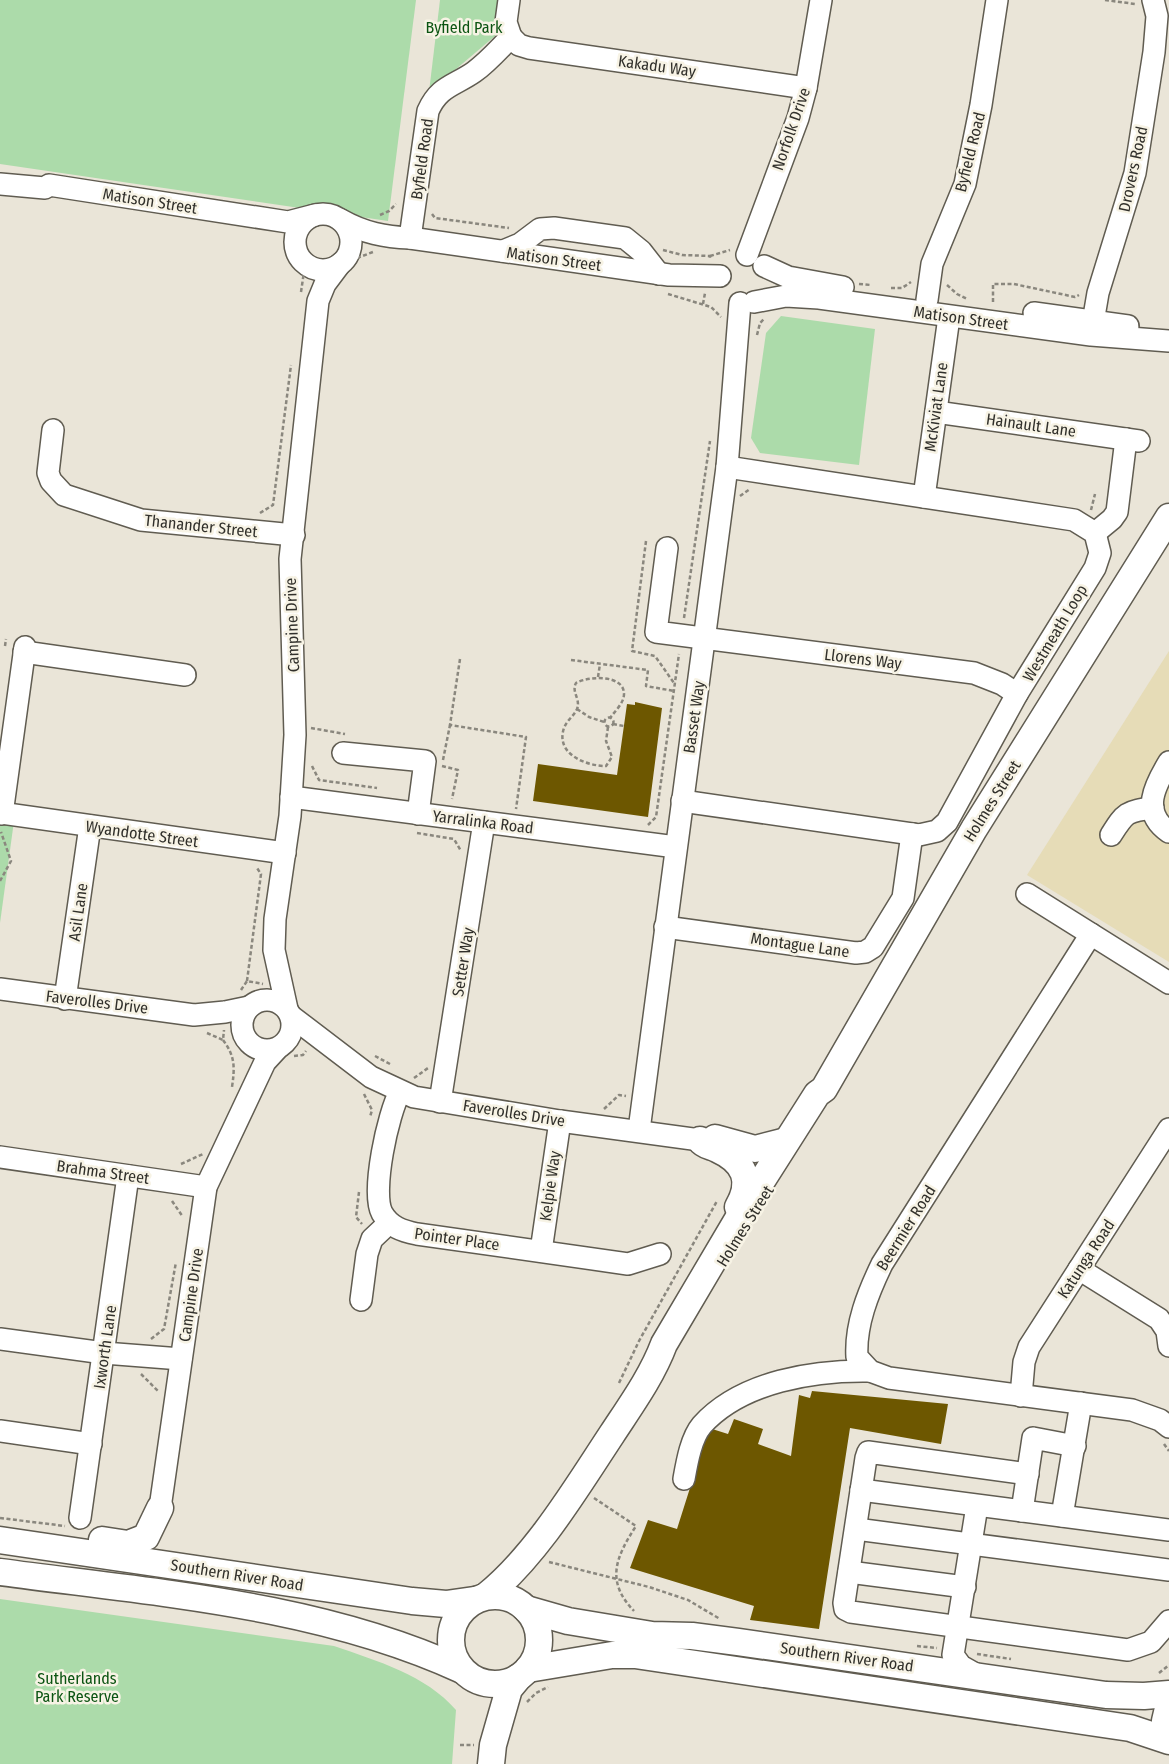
<svg xmlns="http://www.w3.org/2000/svg" width="1169" height="1764" font-family="'Fira Sans Condensed',sans-serif">
	<style>
		.green { fill: #acdbaa }
		.sand { fill: #e6dcb7 }
		.building { fill: #6d5700 }
		.lines { fill: none; stroke-linecap: round; stroke-linejoin: round }
		.minor-casing { stroke: #605c51; stroke-width: 24 }
		.major-casing { stroke: #605c51; stroke-width: 29 }
		.path { stroke: #8a877e; stroke-width: 2.5; stroke-dasharray: 4 2.5; stroke-linecap: butt }
		.minor { stroke: #fff; stroke-width: 21 }
		.major { stroke: #fff; stroke-width: 26 }
		.labels { text-anchor: middle; dominant-baseline: central; stroke-width: 5; stroke-linejoin: round; paint-order: stroke }
		.park-label { font-size: 16px; fill: #0b5412; stroke: #f7f3e5 }
		.street-label { font-size: 16px; fill: #31302b; stroke: #f7f3e5 }
	</style>
	<rect width="100%" height="100%" fill="#eae5d8"/>
	<g class="green">
		<path d="M0,0H416L388,221L0,164Z"/>
		<path d="M440,0H500L495,36L429,92Z"/>
		<path d="M781,316L875,329L859,465L760,453L751,438L766,333Z"/>
		<path d="M0,820L14,821L0,923Z"/>
		<path d="M0,1599L334,1646C377,1661 426,1675 456,1710L452,1764H0Z"/>
	</g>
	<path class="sand" d="M1169,651V962L1027,875Z"/>
	<g class="building">
		<path d="M635,702L662,708L648,817L533,801L538,764L617,775L627,704L635,705Z"/>
		<path d="M812,1391L948,1404L941,1444L850,1428L819,1629L750,1620L754,1606L630,1568L648,1520L677,1529L709,1428L728,1434L734,1419L763,1429L758,1444L791,1456L799,1395L810,1398Z"/>
	</g>
	<g class="lines">
		<defs>
			<g id="minor">
				<path d="M511,37L519,45L529,48L806,88"/>
				<path d="M0,184L45,188L49,185L288,222L315,215"/>
				<circle cx="323" cy="242" r="28"/>
				<path d="M341,220C364,233 385,237 410,238L669,275L720,276"/>
				<path d="M410,238L428,111C439,86 454,86 474,72C488,62 499,49 511,37L506,22L509,0"/>
				<path d="M503,251L520,244L540,229L554,228L625,238L641,251L659,274"/>
				<path d="M747,255L798,118L806,88L821,0"/>
				<path d="M764,266L788,277L843,287"/>
				<path d="M927,300L932,264L965,184L981,105L997,0"/>
				<path d="M754,302L786,296L819,298L1091,335L1169,341"/>
				<path d="M1034,313L1128,326"/>
				<path d="M1091,334L1098,293L1135,173L1154,52L1157,16L1153,0"/>
				<path d="M936,412L1139,441"/>
				<path d="M53,430L48,473L51,481L64,495L141,520L294,535"/>
				<path d="M924,497L949,317"/>
				<path d="M1095,533L1112,519L1117,512L1126,439"/>
				<path d="M667,548L656,632L974,673L1002,684L1017,694"/>
				<path d="M24,652L185,675"/>
				<path d="M343,753L425,761L418,814"/>
				<path d="M1169,762C1155,785 1140,812 1169,832"/>
				<path d="M291,797L676,847"/>
				<path d="M682,801L919,835L937,831L947,822L1017,694L1095,568L1100,553L1095,533L1074,520L727,467"/>
				<path d="M0,813L285,853"/>
				<path d="M2,814L25,647"/>
				<path d="M1111,835C1125,813 1126,811 1153,808"/>
				<path d="M1027,894L1169,983"/>
				<path d="M665,927L856,953L865,952L873,947L903,898L912,834"/>
				<path d="M1091,934L882,1264C868,1293 855,1325 857,1357L870,1371L889,1378L1132,1410L1160,1420L1169,1427"/>
				<path d="M0,989L194,1015L225,1012L249,1007"/>
				<path d="M65,999L90,826"/>
				<circle cx="267" cy="1025" r="25"/>
				<path d="M287,1009L274,950L275,919L290,816L295,735L290,559L318,301L325,284L340,264"/>
				<path d="M291,1016L371,1077L414,1097L560,1121L700,1140"/>
				<path d="M400,1092C388,1113 371,1192 382,1213C390,1227 402,1231 417,1234L628,1264L660,1254"/>
				<path d="M440,1102L484,822"/>
				<path d="M639,1130L727,467L740,303"/>
				<path d="M0,1157L206,1187"/>
				<path d="M541,1251L560,1121"/>
				<path d="M1079,1269L1159,1319L1167,1331L1169,1346"/>
				<path d="M361,1300L367,1254L372,1239L389,1223"/>
				<path d="M0,1339L104,1353L181,1359"/>
				<path d="M1021,1396L1024,1362L1029,1347L1169,1129"/>
				<path d="M0,1431L91,1444"/>
				<path d="M1028,1474L868,1452L866,1458L844,1603L845,1609L851,1612L1128,1650L1151,1642L1169,1621"/>
				<path d="M684,1479C687,1462 691,1438 702,1425C742,1381 815,1370 870,1371"/>
				<path d="M861,1490L1169,1530"/>
				<path d="M160,1508L206,1187L265,1062L277,1049"/>
				<path d="M1022,1511L1033,1438L1075,1446"/>
				<path d="M1062,1516L1081,1403"/>
				<path d="M80,1518L128,1176"/>
				<path d="M856,1529L1169,1570"/>
				<path d="M849,1572L965,1587"/>
				<path d="M977,1675L961,1666L953,1655L977,1506"/>
			</g>
			<g id="major">
				<path d="M715,1138L755,1149L786,1141"/>
				<path d="M700,1140C704,1146 711,1146 717,1149C745,1162 753,1181 738,1207"/>
				<path d="M0,1540L412,1601L446,1604L474,1600"/>
				<path d="M102,1540L128,1544L146,1537L160,1508"/>
				<path d="M0,1572C156,1593 318,1604 462,1670"/>
				<circle cx="495" cy="1640" r="44"/>
				<path d="M486,1596C536,1556 577,1487 612,1434C631,1405 652,1376 664,1344L742,1212L817,1094L824,1089L974,829L1169,517"/>
				<path d="M526,1609L568,1621L652,1635L692,1636L738,1642L1106,1695L1144,1696L1169,1694"/>
				<path d="M528,1669L612,1655H635L1130,1728L1169,1741"/>
				<path d="M1169,1704L1165,1721L1169,1740"/>
				<path d="M491,1764L493,1745L509,1689L519,1677"/>
			</g>
		</defs>
		<use href="#minor" class="minor-casing"/>
		<use href="#major" class="major-casing"/>
		<g class="path">
			<path d="M1105,0L1135,4"/>
			<path d="M432,214L435,218L509,228"/>
			<path d="M380,215L389,211L396,204"/>
			<path d="M663,250L682,255L710,256V258"/>
			<path d="M710,256L730,250"/>
			<path d="M357,258L373,252"/>
			<path d="M859,284L871,285"/>
			<path d="M947,285L957,294L967,299"/>
			<path d="M891,288H902L911,282"/>
			<path d="M301,292L305,265"/>
			<path d="M668,294L711,307L721,317"/>
			<path d="M993,302V284H1014L1075,297L1079,295"/>
			<path d="M703,304L705,293"/>
			<path d="M757,335L760,323L765,318"/>
			<path d="M740,496L750,489"/>
			<path d="M1091,510L1095,494"/>
			<path d="M260,513L273,505L291,365"/>
			<path d="M646,541L632,651L655,656L674,683"/>
			<path d="M684,618L710,441"/>
			<path d="M5,646L6,639"/>
			<path d="M460,659L450,725L526,737L516,809"/>
			<path d="M571,660L648,670L646,686L674,691"/>
			<path d="M598,677L600,664"/>
			<path d="M577,709L589,717L604,722"/>
			<circle cx="609" cy="722" r="4.5"/>
			<path d="M613,724L624,726"/>
			<path d="M608,727L606,741L612,757L606,766C586,766 555,754 564,728C567,720 574,716 577,709C581,699 571,692 576,683C588,676 624,674 624,694C624,703 615,711 610,718"/>
			<path d="M311,728L345,734"/>
			<path d="M443,760L450,725"/>
			<path d="M312,766L319,780L377,788"/>
			<path d="M442,766L458,770L452,799"/>
			<path d="M648,825L656,817L679,654"/>
			<path d="M417,833L454,839L461,851"/>
			<path d="M0,881L11,861L1,832"/>
			<path d="M247,981L261,874L257,868"/>
			<path d="M241,990L247,981L263,984"/>
			<path d="M207,1033L223,1040L224,1030"/>
			<path d="M223,1040C235,1056 235,1067 232,1087"/>
			<path d="M294,1056L303,1055L306,1051"/>
			<path d="M375,1056L390,1064"/>
			<path d="M414,1078L428,1068"/>
			<path d="M364,1094L372,1110L370,1117"/>
			<path d="M604,1109L619,1095L626,1096"/>
			<path d="M181,1164L203,1154"/>
			<path d="M359,1192L356,1217L362,1224"/>
			<path d="M172,1201L183,1217"/>
			<path d="M151,1339L164,1329L176,1262"/>
			<path d="M141,1374L158,1391"/>
			<path d="M619,1383L639,1341L717,1201"/>
			<path d="M1164,1444L1169,1451"/>
			<path d="M594,1498L636,1526C616,1557 605,1581 634,1611"/>
			<path d="M0,1518L65,1526"/>
			<path d="M549,1562L649,1587L688,1600L720,1619"/>
			<path d="M917,1646L937,1648"/>
			<path d="M977,1654L1011,1659"/>
			<path d="M1159,1673L1169,1665"/>
			<path d="M527,1702L536,1693L548,1687"/>
			<path d="M460,1745H474"/>
		</g>
		<use href="#minor" class="minor"/>
		<use href="#major" class="major"/>
	</g>
	<g class="labels">
		<g class="park-label">
			<text x="464" y="27">Byfield Park</text>
			<text x="77" y="1678">Sutherlands<tspan x="77" dy="18">Park Reserve</tspan></text>
		</g>
		<g class="street-label">
			<text transform="translate(657 66) rotate(8)">Kakadu Way</text>
			<text transform="translate(791 129) rotate(-71)">Norfolk Drive</text>
			<text transform="translate(970 152) rotate(-76)">Byfield Road</text>
			<text transform="translate(422 159) rotate(-82)">Byfield Road</text>
			<text transform="translate(1133 169) rotate(-78)">Drovers Road</text>
			<text transform="translate(150 201) rotate(9)">Matison Street</text>
			<text transform="translate(554 259) rotate(8)">Matison Street</text>
			<text transform="translate(961 318) rotate(8)">Matison Street</text>
			<text transform="translate(936 407) rotate(-82)">McKiviat Lane</text>
			<text transform="translate(1031 425) rotate(8)">Hainault Lane</text>
			<text transform="translate(201 526) rotate(6)">Thanander Street</text>
			<text transform="translate(292 625) rotate(-92)">Campine Drive</text>
			<text transform="translate(1055 633) rotate(-59)">Westmeath Loop</text>
			<text transform="translate(863 659) rotate(7)">Llorens Way</text>
			<text transform="translate(694 717) rotate(-82)">Basset Way</text>
			<text transform="translate(992 801) rotate(-58)">Holmes Street</text>
			<text transform="translate(483 822) rotate(7)">Yarralinka Road</text>
			<text transform="translate(142 834) rotate(8)">Wyandotte Street</text>
			<text transform="translate(78 912) rotate(-82)">Asil Lane</text>
			<text transform="translate(800 945) rotate(8)">Montague Lane</text>
			<text transform="translate(463 962) rotate(-81)">Setter Way</text>
			<text transform="translate(97 1002) rotate(7)">Faverolles Drive</text>
			<text transform="translate(514 1113) rotate(9)">Faverolles Drive</text>
			<text transform="translate(103 1172) rotate(8)">Brahma Street</text>
			<text transform="translate(550 1186) rotate(-82)">Kelpie Way</text>
			<text transform="translate(745 1226) rotate(-58)">Holmes Street</text>
			<text transform="translate(906 1228) rotate(-58)">Beermier Road</text>
			<text transform="translate(457 1239) rotate(8)">Pointer Place</text>
			<text transform="translate(1086 1259) rotate(-57)">Katunga Road</text>
			<text transform="translate(191 1295) rotate(-82)">Campine Drive</text>
			<text transform="translate(105 1347) rotate(-82)">Ixworth Lane</text>
			<text transform="translate(237 1575) rotate(9)">Southern River Road</text>
			<text transform="translate(847 1657) rotate(8)">Southern River Road</text>
		</g>
	</g>
</svg>
